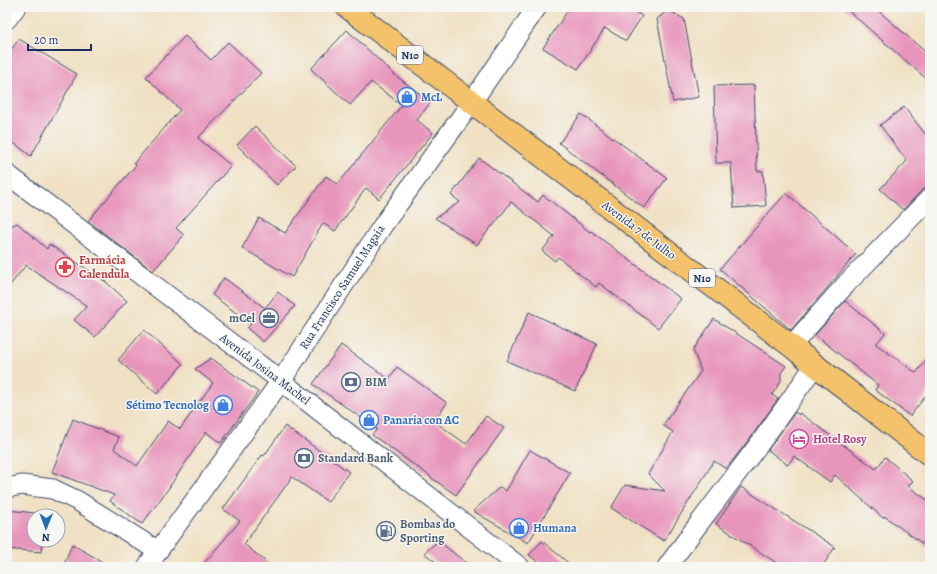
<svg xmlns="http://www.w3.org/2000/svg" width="937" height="574" font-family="Alegreya,serif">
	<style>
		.building { fill: #e895bb }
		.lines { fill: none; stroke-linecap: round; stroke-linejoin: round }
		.street-casing { stroke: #3b4a6d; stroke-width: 21 }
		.primary-casing { stroke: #3b4a6d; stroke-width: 24 }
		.street { stroke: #fff; stroke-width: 19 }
		.primary { stroke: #f3c26a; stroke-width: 22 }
		.labels { text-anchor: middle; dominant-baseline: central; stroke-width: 3; stroke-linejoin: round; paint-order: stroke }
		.shield { fill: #f6f6f2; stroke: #5d6b8a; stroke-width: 1 }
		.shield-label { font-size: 11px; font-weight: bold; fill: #1b2f5e }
		.shop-label { font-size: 12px; font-weight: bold; fill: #366cbe; stroke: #f6f6f2; text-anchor: start }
		.street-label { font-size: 12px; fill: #1b2f5e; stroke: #f6f6f2 }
		.health-label { font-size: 12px; font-weight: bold; fill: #be3a42; stroke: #f6f6f2; text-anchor: start }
		.service-label { font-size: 12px; font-weight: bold; fill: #4e5e75; stroke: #f6f6f2; text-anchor: start }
		.hotel-label { font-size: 12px; font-weight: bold; fill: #b23c85; stroke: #f6f6f2; text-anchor: start }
	</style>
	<rect width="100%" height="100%" fill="#f6f6f2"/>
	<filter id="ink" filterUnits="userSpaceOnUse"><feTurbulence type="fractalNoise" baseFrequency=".025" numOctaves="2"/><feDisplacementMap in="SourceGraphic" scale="8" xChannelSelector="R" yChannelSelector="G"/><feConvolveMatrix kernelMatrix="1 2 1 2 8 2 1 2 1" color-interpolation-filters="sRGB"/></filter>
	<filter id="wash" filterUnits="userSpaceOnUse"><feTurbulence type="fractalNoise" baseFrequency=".012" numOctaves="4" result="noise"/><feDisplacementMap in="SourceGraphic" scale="16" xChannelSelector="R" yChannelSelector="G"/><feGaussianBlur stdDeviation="0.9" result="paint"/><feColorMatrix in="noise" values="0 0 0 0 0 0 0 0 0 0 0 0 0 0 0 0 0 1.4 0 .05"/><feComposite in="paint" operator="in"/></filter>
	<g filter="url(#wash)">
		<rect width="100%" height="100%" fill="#f0e1c4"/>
		<g id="blocks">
			<g class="building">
				<path d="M570,7H628L642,16L626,41L605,28L578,69L543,48Z"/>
				<path d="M844,7H874L930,56V82Z"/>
				<path d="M668,10L684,19L699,97L673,102L657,19Z"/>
				<path d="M347,30L396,76L431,102L417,120L433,133L379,199L366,188L335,231L323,223L292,277L242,248L259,218L285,233L326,176L338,184L402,105L371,82L350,105L311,69Z"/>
				<path d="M185,36L211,60L228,42L261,73L198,138L231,166L176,228L184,235L153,271L88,221L136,165L134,163L180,110L146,77Z"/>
				<path d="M19,39L77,74L31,156L7,138V55Z"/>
				<path d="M754,85L757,171H763L766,206L734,208L731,163H716L714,86Z"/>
				<path d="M904,107L930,140V187L927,188L922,190L903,210L880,189L907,161L880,125Z"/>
				<path d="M581,114L667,178L644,208L559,143Z"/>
				<path d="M255,126L296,166L277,185L237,145Z"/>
				<path d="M479,158L538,202L543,195L590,232L591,231L681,299L658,328L599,283L596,287L558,257L555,261L542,251L554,236L511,202L493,226H492L477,245L435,218L460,202L451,195Z"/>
				<path d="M786,193L856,254L791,330L720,269Z"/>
				<path d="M17,223L47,249L49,244L106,282L127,301L95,337L74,320L87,306L26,265L7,289V228Z"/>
				<path d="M224,278L265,308L278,292L295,306L263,342L247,328L251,324L212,295Z"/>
				<path d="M845,301L885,333L876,344L916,373L930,355V390L910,416L875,390L878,385L815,335Z"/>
				<path d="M529,312L597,344L575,391L507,361Z"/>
				<path d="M714,319L786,366L781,373V381L772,395L778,399L754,433L726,469L714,461L664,541L611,508L625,485L665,491L648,474L673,432L663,425L701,371L693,350Z"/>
				<path d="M144,330L183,364L157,394L118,360Z"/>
				<path d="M341,345L389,379L397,367L447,403L434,421L466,444L486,416L504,428L456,495L430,477V476L372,435L377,429L313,384Z"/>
				<path d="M211,358L258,392L221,443L206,432L168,489L142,524L110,501L114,495L52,472L73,419L119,437L114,449L137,466L168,421L180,429L213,383L195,369Z"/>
				<path d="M795,412L799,415L800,413L876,469L885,457L913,481L908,486L930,502V549L884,516L883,518L835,475L830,482L794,456L788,465L768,450Z"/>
				<path d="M285,426L349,472L328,502L292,477L244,544L272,567H201L240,521L223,509L262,455L264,456Z"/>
				<path d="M530,450L570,473L528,543L473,511L500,487L506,491Z"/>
				<path d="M741,487L835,547L822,567H783L716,524Z"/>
				<path d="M7,510L45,514V516H34V540H42L41,552L7,549Z"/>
				<path d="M438,541L472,567H442L424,553Z"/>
				<path d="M542,541L573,567H544L529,555Z"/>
				<path d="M72,544L111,567H63Z"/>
			</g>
		</g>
	</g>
	<g filter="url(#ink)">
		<use href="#blocks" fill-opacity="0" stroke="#3b4a6d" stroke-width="1"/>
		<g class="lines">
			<defs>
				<g id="street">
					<path d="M7,19L16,7"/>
					<path d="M7,174L281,381L520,567"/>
					<path d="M791,346L847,283L930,198"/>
					<path d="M7,488L22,485L53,489L78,501L158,551"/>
					<path d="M147,567L158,551L281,381L383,225L472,102L537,7"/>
					<path d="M667,567L694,530L763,439L815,365"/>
				</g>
				<path id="primary" d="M347,7L791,346L815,365L930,455"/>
			</defs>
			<use href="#street" class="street-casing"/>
			<use href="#primary" class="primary-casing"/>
			<use href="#street" class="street"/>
			<use href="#primary" class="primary"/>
		</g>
	</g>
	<defs>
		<symbol id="shop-ring" viewBox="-11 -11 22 22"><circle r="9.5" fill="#f6f6f2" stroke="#3f7fe0" stroke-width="1.5"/><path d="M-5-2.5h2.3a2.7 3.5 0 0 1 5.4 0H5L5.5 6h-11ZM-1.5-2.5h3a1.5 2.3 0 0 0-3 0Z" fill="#3f7fe0"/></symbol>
		<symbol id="pharmacy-ring" viewBox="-11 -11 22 22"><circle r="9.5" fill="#f6f6f2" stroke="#e0444e" stroke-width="1.5"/><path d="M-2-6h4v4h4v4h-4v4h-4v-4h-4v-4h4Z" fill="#e0444e"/></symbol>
		<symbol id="office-ring" viewBox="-11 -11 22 22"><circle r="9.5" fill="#f6f6f2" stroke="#5c6f8a" stroke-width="1.5"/><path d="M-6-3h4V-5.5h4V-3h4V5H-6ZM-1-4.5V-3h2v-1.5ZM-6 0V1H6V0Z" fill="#5c6f8a"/></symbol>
		<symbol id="bank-ring" viewBox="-11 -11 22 22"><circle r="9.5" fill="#f6f6f2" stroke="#5c6f8a" stroke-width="1.5"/><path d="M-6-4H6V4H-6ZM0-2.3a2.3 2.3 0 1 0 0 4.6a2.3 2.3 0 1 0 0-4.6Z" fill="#5c6f8a"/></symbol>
		<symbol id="hotel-ring" viewBox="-11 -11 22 22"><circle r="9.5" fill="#f6f6f2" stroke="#d1479c" stroke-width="1.5"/><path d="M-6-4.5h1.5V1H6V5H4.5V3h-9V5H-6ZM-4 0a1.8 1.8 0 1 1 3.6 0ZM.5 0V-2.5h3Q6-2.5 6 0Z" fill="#d1479c"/></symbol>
		<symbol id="fuel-ring" viewBox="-11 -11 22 22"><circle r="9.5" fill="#f6f6f2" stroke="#5c6f8a" stroke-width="1.5"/><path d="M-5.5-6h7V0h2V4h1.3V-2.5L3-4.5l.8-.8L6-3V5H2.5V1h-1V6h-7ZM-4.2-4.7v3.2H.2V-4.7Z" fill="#5c6f8a"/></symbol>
	</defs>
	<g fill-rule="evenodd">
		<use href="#shop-ring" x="396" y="86" width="22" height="22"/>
		<use href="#pharmacy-ring" x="54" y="256" width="22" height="22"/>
		<use href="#office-ring" x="258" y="307" width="22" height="22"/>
		<use href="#bank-ring" x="340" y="371" width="22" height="22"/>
		<use href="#shop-ring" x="212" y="394" width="22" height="22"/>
		<use href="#shop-ring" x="358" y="409" width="22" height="22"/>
		<use href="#hotel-ring" x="788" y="428" width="22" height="22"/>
		<use href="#bank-ring" x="293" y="447" width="22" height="22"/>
		<use href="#shop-ring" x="508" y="517" width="22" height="22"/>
		<use href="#fuel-ring" x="375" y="520" width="22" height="22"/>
	</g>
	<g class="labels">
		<g class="shield">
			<rect x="397" y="46" width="26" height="18" rx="3"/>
			<rect x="689" y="269" width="26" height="18" rx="3"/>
		</g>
		<g class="shield-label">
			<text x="410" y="55">N10</text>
			<text x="702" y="278">N10</text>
		</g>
		<g class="shop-label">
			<text x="421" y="97">McL</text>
			<text x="209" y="405" text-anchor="end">Sétimo Tecnolog</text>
			<text x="383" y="420">Panaria con AC</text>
			<text x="533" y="528">Humana</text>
		</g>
		<g class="street-label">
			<text transform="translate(639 230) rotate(37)">Avenida 7 de Julho</text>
			<text transform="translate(342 287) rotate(-57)">Rua Francisco Samuel Magaia</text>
			<text transform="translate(265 369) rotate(37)">Avenida Josina Machel</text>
		</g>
		<g class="health-label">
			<text x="79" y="260">Farmácia<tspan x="79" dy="14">Calendula</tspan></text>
		</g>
		<g class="service-label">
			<text x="255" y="318" text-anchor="end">mCel</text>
			<text x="365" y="382">BIM</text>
			<text x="318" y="458">Standard Bank</text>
			<text x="400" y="524">Bombas do<tspan x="400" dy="14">Sporting</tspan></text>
		</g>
		<g class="hotel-label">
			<text x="813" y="439">Hotel Rosy</text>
		</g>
	</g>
	<rect width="937" height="574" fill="none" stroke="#f6f6f2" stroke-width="24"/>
	<g transform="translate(46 528) rotate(181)"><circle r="19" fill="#f6f6f2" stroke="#9ea6b7"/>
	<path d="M0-3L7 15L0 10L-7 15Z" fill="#1f6fb2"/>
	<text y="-6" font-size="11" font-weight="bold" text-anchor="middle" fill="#1b2f5e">N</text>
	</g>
	<path d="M28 44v6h63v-6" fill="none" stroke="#1b2f5e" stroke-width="2"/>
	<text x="34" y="44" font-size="12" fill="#1b2f5e" stroke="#f6f6f2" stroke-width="3" paint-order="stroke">20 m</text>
</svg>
